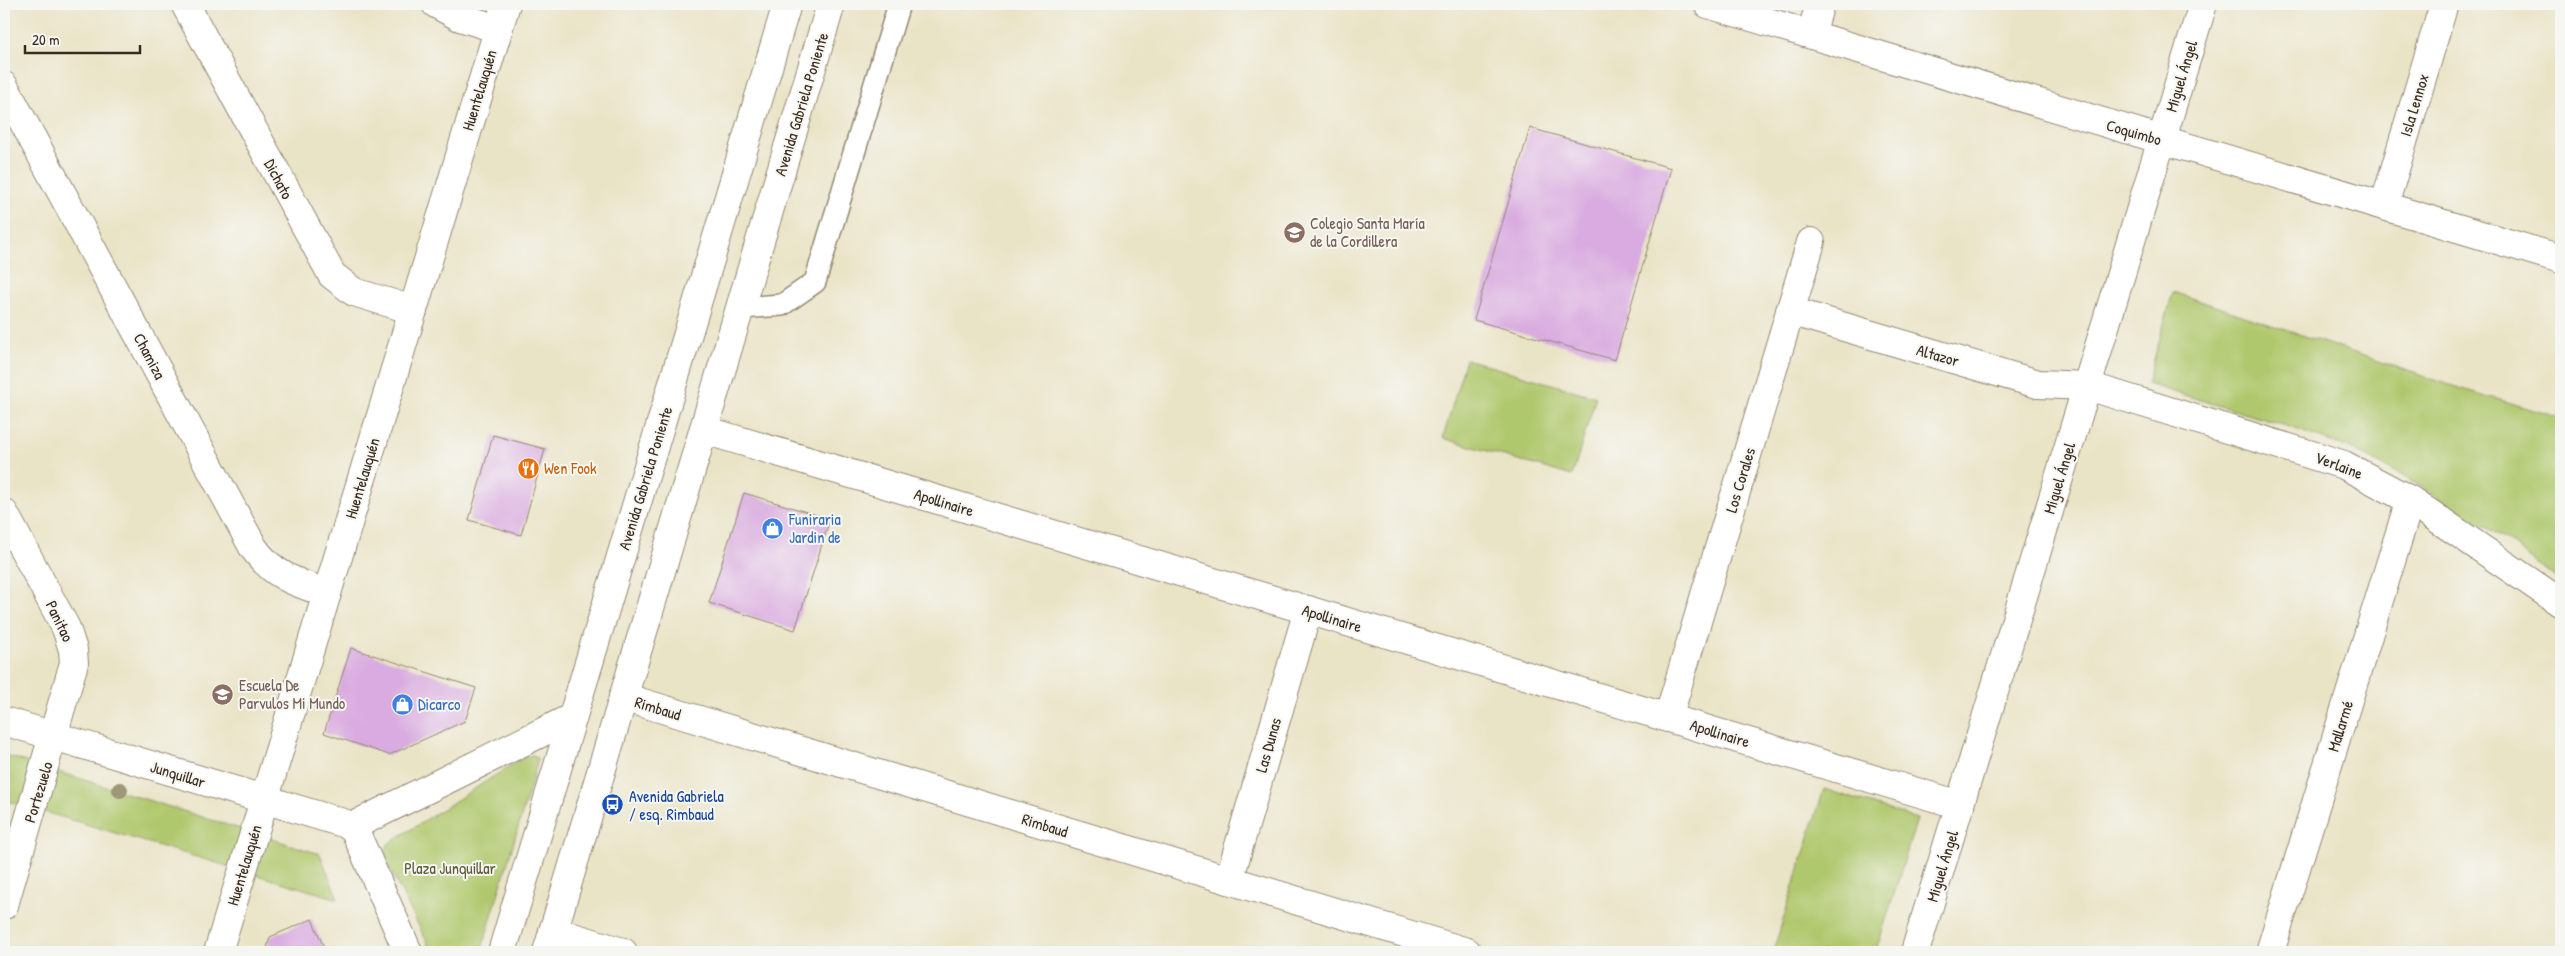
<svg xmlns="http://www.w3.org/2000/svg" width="2565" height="956" font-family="'Patrick Hand',sans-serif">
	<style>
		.green { fill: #b0c86d; stroke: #767946 }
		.building { fill: #d9abe0 }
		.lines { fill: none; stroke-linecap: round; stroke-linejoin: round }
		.lane-casing { stroke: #928772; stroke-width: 24 }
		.street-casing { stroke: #928772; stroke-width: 30 }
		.secondary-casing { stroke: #928772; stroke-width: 30 }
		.primary-casing { stroke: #928772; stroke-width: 30 }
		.lane { stroke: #fff; stroke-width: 21 }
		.street { stroke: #fff; stroke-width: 28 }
		.secondary { stroke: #fff; stroke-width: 28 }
		.primary { stroke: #fff; stroke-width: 28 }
		.tree { fill: #9d9877 }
		.labels { text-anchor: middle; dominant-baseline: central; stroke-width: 4; stroke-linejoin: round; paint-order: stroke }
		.street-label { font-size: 16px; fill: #3b2a1e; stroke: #f6f6f2 }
		.education-label { font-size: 16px; fill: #785e54; stroke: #f6f6f2; text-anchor: start }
		.food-label { font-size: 16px; fill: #c56008; stroke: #f6f6f2; text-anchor: start }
		.shop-label { font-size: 16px; fill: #366cbe; stroke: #f6f6f2; text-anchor: start }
		.transit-label { font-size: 16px; fill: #164399; stroke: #f6f6f2; text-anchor: start }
		.park-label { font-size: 16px; fill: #5e5936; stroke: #f6f6f2 }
	</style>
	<rect width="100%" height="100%" fill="#f6f6f2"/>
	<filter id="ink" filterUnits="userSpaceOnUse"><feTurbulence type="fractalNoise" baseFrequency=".02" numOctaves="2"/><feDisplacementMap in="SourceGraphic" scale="10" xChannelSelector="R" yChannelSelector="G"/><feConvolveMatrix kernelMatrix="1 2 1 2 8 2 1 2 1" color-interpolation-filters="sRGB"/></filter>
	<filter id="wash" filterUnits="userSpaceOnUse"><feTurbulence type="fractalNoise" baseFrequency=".0096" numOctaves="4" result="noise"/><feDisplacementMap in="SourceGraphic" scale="20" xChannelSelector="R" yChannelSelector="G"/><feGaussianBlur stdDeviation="1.12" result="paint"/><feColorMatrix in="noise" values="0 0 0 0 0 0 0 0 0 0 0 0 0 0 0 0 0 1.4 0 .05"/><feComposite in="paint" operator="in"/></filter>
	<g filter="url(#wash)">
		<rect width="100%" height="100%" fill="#eae4c7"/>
		<g class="green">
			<path d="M2173,292L2456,387L2561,418V582L2502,537L2420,486L2359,452L2290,427L2147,384Z"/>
			<path d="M1466,359L1596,397L1572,476L1443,438Z"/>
			<path d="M4,755L320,854L338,899L4,800Z"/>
			<path d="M533,755L537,758V764L481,952H432L384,858L388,844L524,757Z"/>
			<path d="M1824,789L1917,819L1876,952H1773Z"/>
		</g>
		<g id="blocks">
			<g class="building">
				<path d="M1530,128L1671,168L1615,360L1474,320Z"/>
				<path d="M493,435L545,449L521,535L469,520Z"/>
				<path d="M744,493L830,519L795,630L709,603Z"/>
				<path d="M351,648L476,688L465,721L389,755L324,733Z"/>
				<path d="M312,919L326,952H266L270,937Z"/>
			</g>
		</g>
	</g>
	<g filter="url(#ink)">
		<use href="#blocks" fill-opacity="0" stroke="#928772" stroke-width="1"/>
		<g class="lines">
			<defs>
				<path id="lane" d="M741,308L782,305L815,282L899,4"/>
				<g id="street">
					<path d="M185,4L332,275L354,292L413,310"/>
					<path d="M436,4L460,17L498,29"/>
					<path d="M1811,34L1820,4"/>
					<path d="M4,86L253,547C272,575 296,583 327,593"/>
					<path d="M2384,206L2444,4"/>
					<path d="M1790,311L2038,384L2088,386L2344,465L2410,500L2561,603"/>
					<path d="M704,430L1960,805"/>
					<path d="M4,513L66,628L73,650L74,663L4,905"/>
					<path d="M623,697L1467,952"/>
					<path d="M1668,718L1811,242"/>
					<path d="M4,721L353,826L573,717"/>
					<path d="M353,826L408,952"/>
					<path d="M1229,880L1308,610"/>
					<path d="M553,931L623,952"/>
					<path d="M218,952L506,4"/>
					<path d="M1915,952L2203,4"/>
					<path d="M2270,952L2410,500"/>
				</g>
				<path id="secondary" d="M1708,4L2561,259"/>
				<g id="primary">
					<path d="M502,952L787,4"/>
					<path d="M547,952L831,4"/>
				</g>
			</defs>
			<use href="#lane" class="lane-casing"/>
			<use href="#street" class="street-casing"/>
			<use href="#secondary" class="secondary-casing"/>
			<use href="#primary" class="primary-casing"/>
			<use href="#lane" class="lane"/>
			<use href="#street" class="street"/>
			<use href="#secondary" class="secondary"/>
			<use href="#primary" class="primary"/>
		</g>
		<circle class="tree" cx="120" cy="790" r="8"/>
	</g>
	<defs>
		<symbol id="school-disc" viewBox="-11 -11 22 22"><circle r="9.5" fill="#8d6e63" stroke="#f6f6f2"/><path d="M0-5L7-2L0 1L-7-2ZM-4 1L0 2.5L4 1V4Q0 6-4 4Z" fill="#fff"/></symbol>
		<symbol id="restaurant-disc" viewBox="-11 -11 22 22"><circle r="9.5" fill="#e8710a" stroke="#f6f6f2"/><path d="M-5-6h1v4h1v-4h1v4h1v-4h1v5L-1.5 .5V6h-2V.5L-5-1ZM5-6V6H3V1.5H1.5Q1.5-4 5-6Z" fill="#fff"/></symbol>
		<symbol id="shop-disc" viewBox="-11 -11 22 22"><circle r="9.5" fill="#3f7fe0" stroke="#f6f6f2"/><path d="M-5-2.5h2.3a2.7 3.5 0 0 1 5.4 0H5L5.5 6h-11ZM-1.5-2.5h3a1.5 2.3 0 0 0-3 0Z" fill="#fff"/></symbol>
		<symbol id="bus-disc" viewBox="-11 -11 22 22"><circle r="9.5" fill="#1a4fb4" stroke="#f6f6f2"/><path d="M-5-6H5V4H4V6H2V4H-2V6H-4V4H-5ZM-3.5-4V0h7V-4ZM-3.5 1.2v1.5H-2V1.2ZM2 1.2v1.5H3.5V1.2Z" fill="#fff"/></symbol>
	</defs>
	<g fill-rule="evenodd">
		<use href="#school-disc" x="1282" y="220" width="25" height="25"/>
		<use href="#restaurant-disc" x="516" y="456" width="25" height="25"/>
		<use href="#shop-disc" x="760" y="516" width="25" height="25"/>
		<use href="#school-disc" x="210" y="682" width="25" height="25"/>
		<use href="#shop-disc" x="390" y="692" width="25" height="25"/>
		<use href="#bus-disc" x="600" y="792" width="25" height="25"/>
	</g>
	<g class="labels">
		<g class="street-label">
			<text transform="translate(2181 76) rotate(-73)">Miguel Ángel</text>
			<text transform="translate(479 90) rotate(-73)">Huentelauquén</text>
			<text transform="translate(801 104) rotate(-73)">Avenida Gabriela Poniente</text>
			<text transform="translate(2414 105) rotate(-73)">Isla Lennox</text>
			<text transform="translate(2134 132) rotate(16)">Coquimbo</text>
			<text transform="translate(279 179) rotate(62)">Dichato</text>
			<text transform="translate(1938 355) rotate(16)">Altazor</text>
			<text transform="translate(150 356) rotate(62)">Chamiza</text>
			<text transform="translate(2339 465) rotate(21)">Verlaine</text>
			<text transform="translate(362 478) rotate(-73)">Huentelauquén</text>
			<text transform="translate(645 478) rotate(-73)">Avenida Gabriela Poniente</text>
			<text transform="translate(2059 478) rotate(-73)">Miguel Ángel</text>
			<text transform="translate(1740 480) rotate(-73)">Los Corales</text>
			<text transform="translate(944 502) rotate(17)">Apollinaire</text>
			<text transform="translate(1332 618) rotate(17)">Apollinaire</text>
			<text transform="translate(60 621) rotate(64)">Panitao</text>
			<text transform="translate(658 708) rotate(17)">Rimbaud</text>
			<text transform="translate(2340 726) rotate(-73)">Mallarmé</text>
			<text transform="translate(1720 733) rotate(17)">Apollinaire</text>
			<text transform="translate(1268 745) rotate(-74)">Las Dunas</text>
			<text transform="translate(178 774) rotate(17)">Junquillar</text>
			<text transform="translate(38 792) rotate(-73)">Portezuelo</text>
			<text transform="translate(1045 825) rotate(17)">Rimbaud</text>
			<text transform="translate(244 865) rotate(-73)">Huentelauquén</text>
			<text transform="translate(1942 866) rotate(-73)">Miguel Ángel</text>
		</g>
		<g class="education-label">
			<text x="1310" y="223">Colegio Santa María<tspan x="1310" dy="18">de la Cordillera</tspan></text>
			<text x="239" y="685">Escuela De<tspan x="239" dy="18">Parvulos Mi Mundo</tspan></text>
		</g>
		<g class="food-label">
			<text x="544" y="468">Wen Fook</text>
		</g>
		<g class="shop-label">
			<text x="789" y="519">Funiraria<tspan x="789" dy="18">Jardin de</tspan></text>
			<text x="418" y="704">Dicarco</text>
		</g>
		<g class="transit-label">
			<text x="629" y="796">Avenida Gabriela<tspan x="629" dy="18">/ esq. Rimbaud</tspan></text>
		</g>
		<g class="park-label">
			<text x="450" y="868">Plaza Junquillar</text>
		</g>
	</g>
	<rect width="2565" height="956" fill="none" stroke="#f6f6f2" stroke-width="20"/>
	<path d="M25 45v8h115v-8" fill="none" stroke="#3b2a1e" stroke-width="2.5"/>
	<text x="32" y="45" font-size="15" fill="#3b2a1e" stroke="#f6f6f2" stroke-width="4" paint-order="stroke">20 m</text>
</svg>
